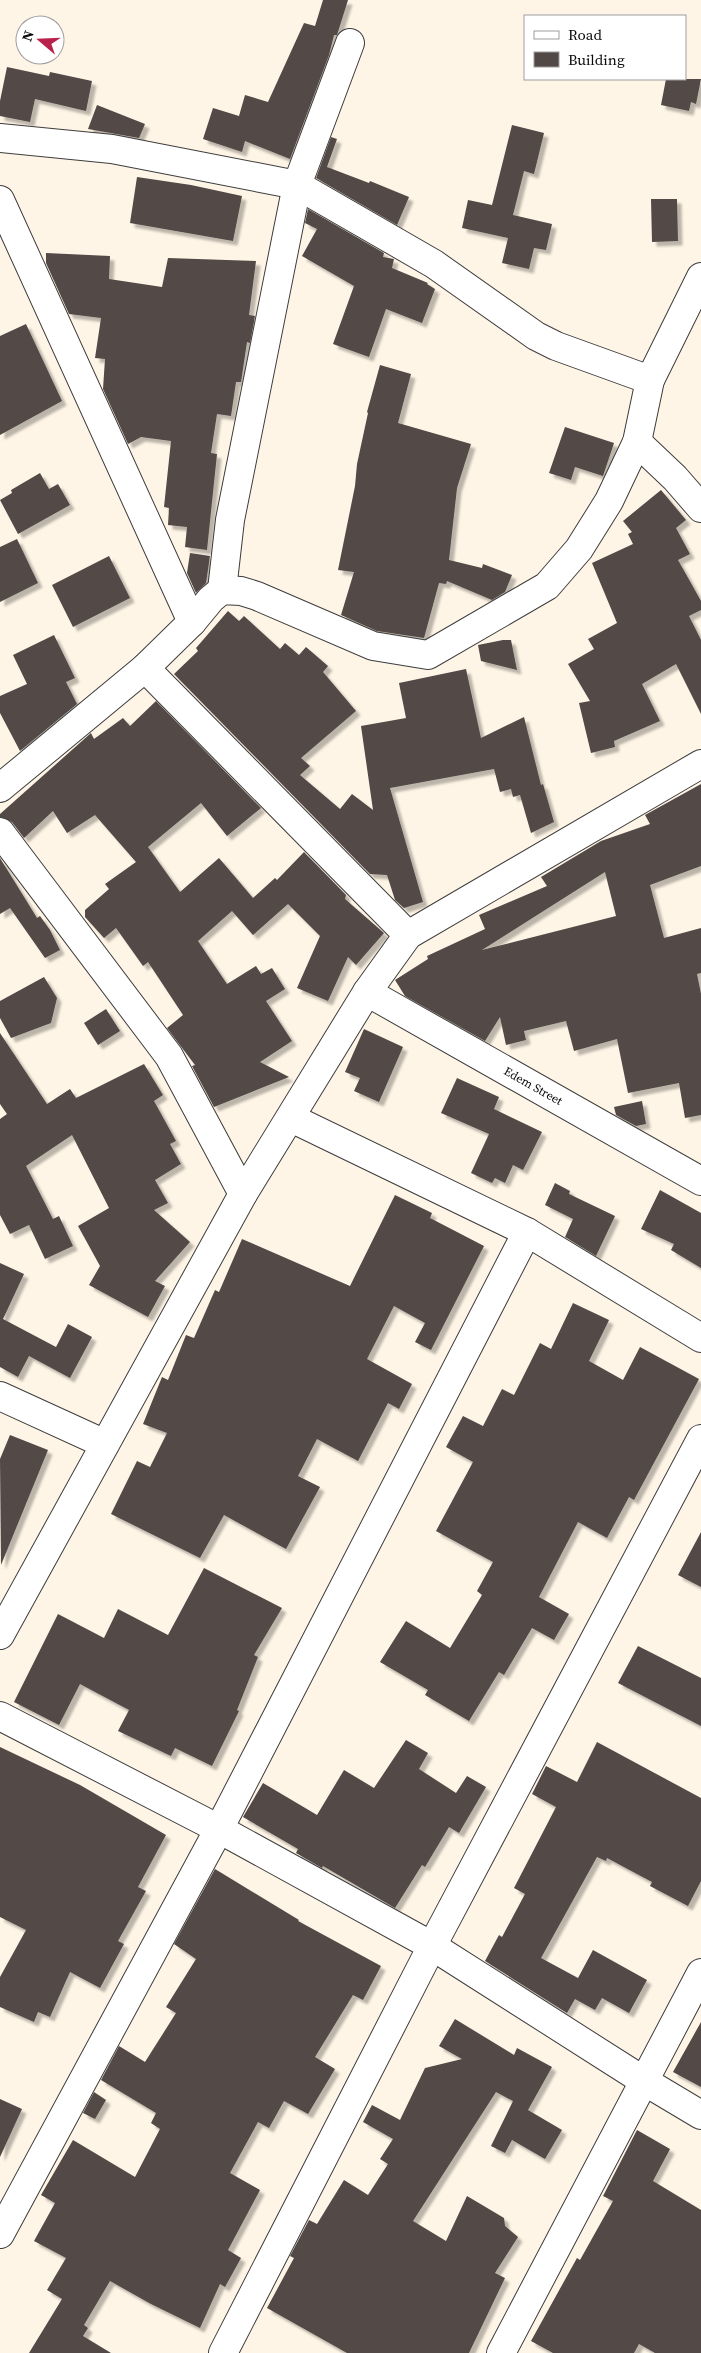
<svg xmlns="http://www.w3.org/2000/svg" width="701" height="2353" font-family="'Source Serif 4',serif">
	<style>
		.building { fill: #524846; fill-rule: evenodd; filter: url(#shadow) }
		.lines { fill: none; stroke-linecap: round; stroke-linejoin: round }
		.minor-casing { stroke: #3d3d3d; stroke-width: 30 }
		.minor { stroke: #fff; stroke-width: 28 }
		.labels { text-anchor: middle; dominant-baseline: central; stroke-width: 5; stroke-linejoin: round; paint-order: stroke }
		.street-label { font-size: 12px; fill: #0a0a0a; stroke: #fff }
	</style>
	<defs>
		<filter id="shadow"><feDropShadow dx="4.5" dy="4.5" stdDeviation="1" flood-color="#0004"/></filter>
	</defs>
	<rect width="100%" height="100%" fill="#fff5e6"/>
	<g class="building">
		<path d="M323,0H348L337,35H334L329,55L290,159L245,141L242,152L203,139L213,108L239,116L245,95L268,102L304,23L315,26Z"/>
		<path d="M7,67L49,76L50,72L92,81L86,111L35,99L30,122L0,116V101Z"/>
		<path d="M666,79H701L696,104L691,102L689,111L661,105Z"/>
		<path d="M97,105L145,124L139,138L88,129Z"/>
		<path d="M512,125L544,133L534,174L524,171L513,215L552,224L546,250L534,248L529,269L502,263L508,238L462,228L468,200L492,205Z"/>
		<path d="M331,137L337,139L327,167L369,183L370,181L409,197L397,225L316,178Z"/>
		<path d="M137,177L191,185L242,196L233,241L130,223Z"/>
		<path d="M651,199H677L678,241L652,242Z"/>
		<path d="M308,209L384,253L383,257L394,259L392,268L428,283L427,284L435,289L422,323L386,309L369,357L333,344L354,286L302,256L317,229L305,223Z"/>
		<path d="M46,253L110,256L109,279L162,287L168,258L256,261L249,315L255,316L250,343L247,342L241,382H236L231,416L217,414L211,453L217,454L207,550L185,547L187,527L168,525L169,508L164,507L171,441L141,437L128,444L103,389L105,359L95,358L101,318L69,314L46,263Z"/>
		<path d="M26,324L62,401L0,435V336Z"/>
		<path d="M380,365L411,374L398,423L471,444L457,488L449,560L482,568L483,564L512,575L505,592L492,600L447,581L446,584L439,583L424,638L377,631L341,615L354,572L338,570L355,486L357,464L368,413L367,412Z"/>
		<path d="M565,427L614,443L603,476L575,467L571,480L549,473Z"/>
		<path d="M40,473L49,489L58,484L70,505L18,534L0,500L12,493L11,490Z"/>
		<path d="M661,490L686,520L676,528L690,554L678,560L701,601V610L689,616L701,640V714L676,664L642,684L660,721L614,741L615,747L591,753L579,703L590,701L568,664L594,649L588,639L617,623L592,563L633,544L628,534L632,532L623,521Z"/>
		<path d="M17,539L38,583L0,602V547Z"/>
		<path d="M190,553L210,556L206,583L196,593L187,573Z"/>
		<path d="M109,556L130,598L73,627L52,585Z"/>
		<path d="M228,611L239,621L244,616L280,649L285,643L299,655L306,647L328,666L323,672L356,711L301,758L310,766L300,775L340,809L352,794L373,810L361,726L406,718L399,683L466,669L481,738L524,717L541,785L543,784L554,822L531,833L520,795L513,797L511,789L500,792L494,769L390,788L423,902L404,908L395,900L387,875L370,874L174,674L198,651L196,648Z"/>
		<path d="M54,635L75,678L66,682L77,704L20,751L0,713V696L27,684L13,655Z"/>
		<path d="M503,640H511L517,670L481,661L478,645Z"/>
		<path d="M156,701L261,808L227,836L201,803L148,847L180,892L219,858L253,898L275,878L277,880L304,852L346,895L345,899L384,933L356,965L348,957L328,1001L297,988L320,936L288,904L253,935L232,911L198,941L227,984L256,966L261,974L272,968L285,989L266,1001L292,1041L260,1062L289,1077L214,1107L192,1066L195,1065L167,1028L183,1015L148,962L143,966L116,928L104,938L85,917V910L109,889L105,884L136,862L95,815L67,833L53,811L24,838L12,822L0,817V814L91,733L94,739L123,718L130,726Z"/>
		<path d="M701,784V866L650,885L664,938L701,928V973L697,974L701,994V1115L685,1118L679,1083L628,1093L617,1039L574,1051L566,1021L524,1031L526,1040L506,1045L500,1017L485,1041L405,996L395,980L428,959L427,956L485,929L479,915L547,886L541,877L601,841L650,824L645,815ZM605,872L616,916L482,950Z"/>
		<path d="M0,858L37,918L40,916L50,930L60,950L45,958L10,908L0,914Z"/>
		<path d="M44,977L57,998L51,1023L11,1038L0,1018V1001Z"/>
		<path d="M106,1009L120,1031L98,1045L84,1023Z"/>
		<path d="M364,1029L403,1047L379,1102L354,1091L360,1078L345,1072Z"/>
		<path d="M0,1033L47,1104L70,1089L76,1098L144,1064L163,1095L154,1101L176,1141L170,1144L181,1164L155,1180L168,1203L154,1210L190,1242L155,1281L165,1286L148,1317L89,1285L100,1266L78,1226L109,1208L72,1135L26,1166L53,1219L59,1216L73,1246L45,1259L29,1225L10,1234L0,1215V1119L7,1114L0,1104Z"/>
		<path d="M457,1078L499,1097L494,1109L542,1132L523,1170L513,1165L505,1183L495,1178L492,1183L471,1173L489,1134L441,1113Z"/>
		<path d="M642,1101L646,1124L636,1126L616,1115L614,1107Z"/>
		<path d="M555,1183L570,1191L569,1194L615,1216L596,1256L565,1237L573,1219L545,1205Z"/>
		<path d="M660,1190L701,1213V1268L671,1250L674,1244L641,1229Z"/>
		<path d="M395,1195L432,1213L430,1218L484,1246L431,1350L415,1342L425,1323L394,1306L367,1359L412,1384L399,1409L388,1403L358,1461L317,1439L298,1476L320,1487L286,1549L224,1515L200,1558L111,1514L137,1461L150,1467L167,1433L143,1424L162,1377L168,1380L186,1335L194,1338L215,1290L219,1292L242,1239L350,1286Z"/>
		<path d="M0,1263L24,1274L3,1319L56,1347L68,1324L92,1337L70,1378L29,1356L18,1377L0,1367Z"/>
		<path d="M573,1303L609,1320L589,1361L623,1380L640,1347L699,1379L634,1500L629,1497L607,1538L578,1522L539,1597L569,1614L554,1640L532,1628L504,1675L499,1672L469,1721L425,1695L428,1690L380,1662L406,1621L450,1648L482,1595L477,1591L493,1562L436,1531L473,1462L446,1447L463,1416L483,1426L502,1389L514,1395L540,1343L551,1349Z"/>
		<path d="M10,1435L48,1450L1,1565L0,1459Z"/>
		<path d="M701,1532V1587L678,1575Z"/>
		<path d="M204,1568L282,1608L254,1655L258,1657L237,1710L239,1711L212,1766L175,1748L171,1756L118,1731L129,1710L80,1684L59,1725L14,1702L58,1614L104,1638L118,1609L168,1635Z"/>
		<path d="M638,1646L701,1678V1726L618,1683Z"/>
		<path d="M406,1740L428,1753L419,1769L456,1793L467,1776L486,1787L459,1833L449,1827L425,1867L422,1865L395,1908L323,1866L322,1868L296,1853L298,1849L243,1817L263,1783L317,1815L344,1770L374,1788Z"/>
		<path d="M597,1742L701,1798V1881L688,1906L650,1886L652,1882L607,1858L606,1861L597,1857L541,1958L578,1978L593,1950L647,1980L629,2013L602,1998L595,2010L575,1999L567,2013L485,1961L499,1935L502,1937L525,1894L514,1888L556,1807L532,1794L546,1766L577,1782Z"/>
		<path d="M0,1747L80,1785L166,1835L138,1887L146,1891L118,1941L124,1944L100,1988L70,1972L50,2017L38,2012L34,2022L0,2007V1977L26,1930L0,1917Z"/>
		<path d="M215,1869L299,1920L298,1921L381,1966L363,2000L353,1995L315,2057L335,2069L308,2114L284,2101L269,2128L258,2122L230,2173L260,2190L228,2250L241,2258L225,2287L220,2284L200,2328L151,2304L110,2281L84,2325L88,2328L83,2336L111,2353H29L62,2299L47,2290L66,2258L34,2241L55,2203L41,2195L73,2140L135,2177L160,2129L151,2123L156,2113L101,2080L119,2046L145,2062L176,2013L166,2007L196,1959L174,1944Z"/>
		<path d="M455,2019L514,2055L517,2048L552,2067L528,2110L562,2130L545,2159L512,2140L505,2153L491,2146L513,2101L496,2092L413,2221L446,2241L467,2196L504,2218L505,2226L518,2237L495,2273L505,2278L469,2353H347L267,2308L294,2258L290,2256L309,2220L317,2224L344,2180L368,2195L388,2164L380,2159L393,2139L363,2122L372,2105L400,2120L425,2068L462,2059L439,2046Z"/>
		<path d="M701,2022V2087L673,2072Z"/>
		<path d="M94,2092L106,2100L95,2119L83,2113Z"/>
		<path d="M0,2099L22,2109L0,2157Z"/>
		<path d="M637,2130L670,2149L653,2181L701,2210V2353H655L639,2344L634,2353H553L531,2341L577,2258L580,2260L613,2201L603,2196Z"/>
	</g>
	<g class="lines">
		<defs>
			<g id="minor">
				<path d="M0,138L112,149L297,185L434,264L536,336L556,346L650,380"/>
				<path d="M0,200L192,622"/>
				<path d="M637,442L675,478L701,508"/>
				<path d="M222,590L230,520L297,185L350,43"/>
				<path d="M145,668L192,622L211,599L222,590L241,591L257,596L373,646L428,655L547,586L579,549L609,501L637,442L650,380L701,277"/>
				<path d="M0,788L145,668L408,935"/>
				<path d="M0,832L169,1056L243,1194"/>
				<path id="s1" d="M367,992L701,1181"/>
				<path d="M291,1118L527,1232L701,1338"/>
				<path d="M0,1396L105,1444"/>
				<path d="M0,1635L243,1194L367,992L408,935L701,764"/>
				<path d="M0,1716L219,1829L432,1946L644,2081L701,2115"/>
				<path d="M0,2234L219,1829L527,1232"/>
				<path d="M223,2353L432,1946L701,1439"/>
				<path d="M501,2353L701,1973"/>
			</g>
		</defs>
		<use href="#minor" class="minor-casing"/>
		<use href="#minor" class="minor"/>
	</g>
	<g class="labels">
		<g class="street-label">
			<text stroke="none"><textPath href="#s1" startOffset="191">Edem Street</textPath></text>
		</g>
	</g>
	<rect x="524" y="15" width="162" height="65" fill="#ffffff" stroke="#9d9d9d"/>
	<rect x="534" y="31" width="25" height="8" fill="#ffffff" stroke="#9d9d9d"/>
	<text x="568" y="40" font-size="15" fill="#0a0a0a">Road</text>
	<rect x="534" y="52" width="25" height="15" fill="#524846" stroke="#9d9d9d"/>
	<text x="568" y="65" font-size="15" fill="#0a0a0a">Building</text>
	<g transform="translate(40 40) rotate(289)"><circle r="24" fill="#ffffff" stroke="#9d9d9d"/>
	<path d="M0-4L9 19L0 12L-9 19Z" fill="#b9224b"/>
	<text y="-8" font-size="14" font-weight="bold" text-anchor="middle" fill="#0a0a0a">N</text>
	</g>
</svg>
